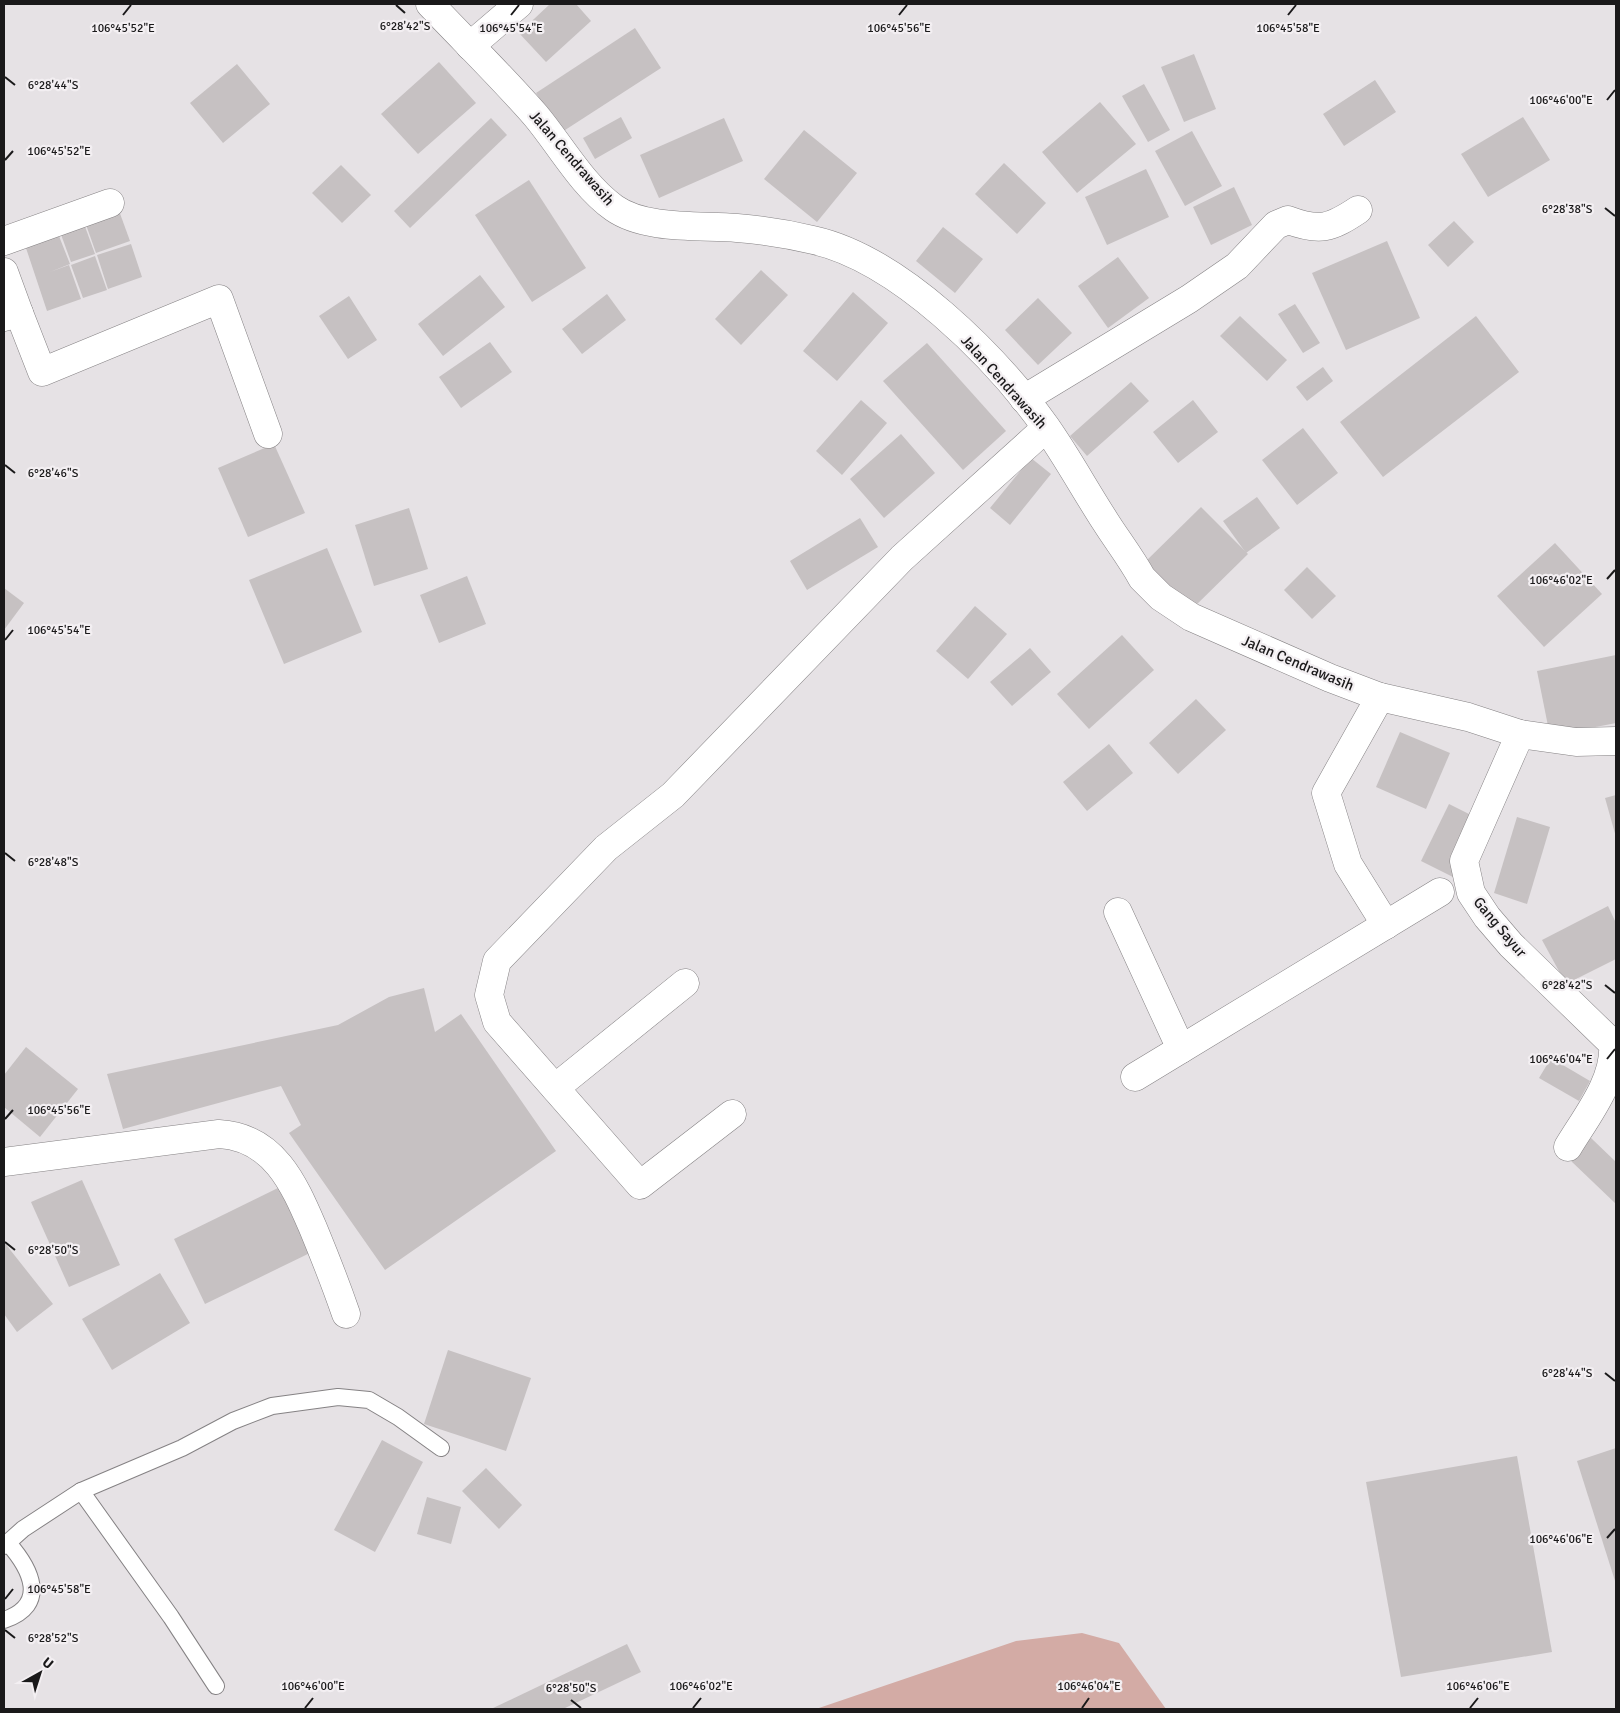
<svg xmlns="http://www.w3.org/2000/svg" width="1620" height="1713" font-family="Signika,sans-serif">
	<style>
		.green { fill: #d3aba5 }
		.building { fill: #c6c1c2 }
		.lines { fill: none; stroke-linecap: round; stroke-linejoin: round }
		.lane-casing { stroke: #858284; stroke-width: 18 }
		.street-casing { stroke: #858284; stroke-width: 29 }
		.secondary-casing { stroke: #858284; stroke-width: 29 }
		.lane { stroke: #fff; stroke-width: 16 }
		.street { stroke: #fff; stroke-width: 28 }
		.secondary { stroke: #fff; stroke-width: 28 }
		.ticks { fill: none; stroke: #1a191a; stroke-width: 2 }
		.labels { text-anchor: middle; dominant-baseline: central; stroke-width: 4.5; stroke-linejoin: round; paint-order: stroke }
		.street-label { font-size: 15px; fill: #1a191a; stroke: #f3eff2 }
		.ticks-label { font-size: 12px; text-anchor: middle; fill: #1a191a; stroke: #f3eff2; stroke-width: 4.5; stroke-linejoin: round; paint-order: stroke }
	</style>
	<rect width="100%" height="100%" fill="#e6e2e5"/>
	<path class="green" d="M1082,1633L1119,1643L1166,1709H816L1016,1641Z"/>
	<g class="building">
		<path d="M550,4H576L591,21L546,62L519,33Z"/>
		<path d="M635,28L661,68L562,132L536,93Z"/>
		<path d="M1194,54L1216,109L1184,122L1161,67Z"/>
		<path d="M439,62L476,103L418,154L381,114Z"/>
		<path d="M237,64L270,104L223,143L190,103Z"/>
		<path d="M1375,80L1396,112L1344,146L1323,114Z"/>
		<path d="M1144,84L1170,130L1148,142L1122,96Z"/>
		<path d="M1100,102L1136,144L1077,193L1042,152Z"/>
		<path d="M621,117L632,138L595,159L583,138Z"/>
		<path d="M1523,117L1550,160L1488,197L1461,154Z"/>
		<path d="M491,118L507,135L410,228L394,211Z"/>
		<path d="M724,118L743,161L659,198L640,155Z"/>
		<path d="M804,130L857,173L817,222L764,179Z"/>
		<path d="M1192,131L1222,186L1185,206L1155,151Z"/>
		<path d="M1004,163L1046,203L1017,234L975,194Z"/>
		<path d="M341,165L371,195L342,223L312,193Z"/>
		<path d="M1146,169L1169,217L1107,245L1085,197Z"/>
		<path d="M529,180L586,268L532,302L475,215Z"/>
		<path d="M1234,187L1252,225L1211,245L1193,207Z"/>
		<path d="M118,208L130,241L96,253L84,219Z"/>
		<path d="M83,221L95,254L71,262L59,229Z"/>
		<path d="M1454,221L1474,242L1448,267L1428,245Z"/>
		<path d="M943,227L983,259L955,293L916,261Z"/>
		<path d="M57,231L70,264L50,272L69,265L81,299L47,311L24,242Z"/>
		<path d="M1387,241L1420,318L1346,350L1312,273Z"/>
		<path d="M131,244L142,277L108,289L97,255Z"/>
		<path d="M95,256L107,290L83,298L71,265Z"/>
		<path d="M1118,257L1149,298L1108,328L1078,286Z"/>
		<path d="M761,270L788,295L741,345L715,319Z"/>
		<path d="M480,275L505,307L443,356L418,324Z"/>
		<path d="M853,292L888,323L837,381L803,351Z"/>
		<path d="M607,294L626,320L582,354L562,329Z"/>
		<path d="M349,296L377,340L348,359L319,316Z"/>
		<path d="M1038,298L1072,333L1038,365L1005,330Z"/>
		<path d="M1295,304L1320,343L1303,353L1278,314Z"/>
		<path d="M1240,316L1287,360L1267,381L1220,336Z"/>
		<path d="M1476,316L1519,372L1383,477L1340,422Z"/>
		<path d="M490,342L512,372L461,408L439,377Z"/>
		<path d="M927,343L1006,431L963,470L883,381Z"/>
		<path d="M1323,367L1333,381L1307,401L1296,387Z"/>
		<path d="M1131,382L1149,401L1087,456L1070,436Z"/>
		<path d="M861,400L887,423L842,475L816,451Z"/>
		<path d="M1193,400L1218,432L1178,463L1153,432Z"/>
		<path d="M1303,428L1338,473L1297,505L1262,460Z"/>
		<path d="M901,434L935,473L884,518L850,479Z"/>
		<path d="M274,444L305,513L248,537L218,468Z"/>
		<path d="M1031,458L1051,474L1010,525L990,508Z"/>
		<path d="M1257,497L1280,528L1246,553L1223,521Z"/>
		<path d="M1201,507L1248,554L1189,612L1142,565Z"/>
		<path d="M409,508L428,569L374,586L355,525Z"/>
		<path d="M860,518L878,547L807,590L790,561Z"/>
		<path d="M1555,543L1602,594L1544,647L1497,596Z"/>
		<path d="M327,548L362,632L284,664L249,580Z"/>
		<path d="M1307,567L1336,596L1312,619L1284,590Z"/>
		<path d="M467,576L486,624L439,643L420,595Z"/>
		<path d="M4,588L24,603L4,630Z"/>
		<path d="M975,606L1007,634L968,679L936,651Z"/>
		<path d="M1122,635L1154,670L1089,729L1057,694Z"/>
		<path d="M1030,648L1051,672L1012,706L990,682Z"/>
		<path d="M1616,655V723L1550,736L1537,671Z"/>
		<path d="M1196,699L1226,730L1178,774L1149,743Z"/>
		<path d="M1400,732L1450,753L1426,809L1376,787Z"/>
		<path d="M1109,744L1133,773L1087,811L1063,782Z"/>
		<path d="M1616,795V837L1605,798Z"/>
		<path d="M1449,804L1481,820L1453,877L1421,861Z"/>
		<path d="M1517,817L1550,827L1527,904L1494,893Z"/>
		<path d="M1608,906L1616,923V959L1566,984L1542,940Z"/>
		<path d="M424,988L435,1032L461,1014L556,1151L385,1270L289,1133L301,1125L281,1086L123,1129L107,1074L338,1025L389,997Z"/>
		<path d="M26,1047L78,1089L40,1137L4,1107V1075Z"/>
		<path d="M1551,1058L1590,1081L1579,1101L1539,1078Z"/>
		<path d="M1591,1138L1616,1162V1204L1570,1160Z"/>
		<path d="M82,1180L120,1265L69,1287L31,1202Z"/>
		<path d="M282,1186L314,1251L205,1304L174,1239Z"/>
		<path d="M4,1242L53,1304L17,1332L4,1314Z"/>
		<path d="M160,1273L190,1323L112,1370L82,1319Z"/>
		<path d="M448,1350L531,1378L506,1451L424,1424Z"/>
		<path d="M382,1440L423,1462L375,1552L334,1530Z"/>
		<path d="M1616,1448V1584L1577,1461Z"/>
		<path d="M1517,1456L1552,1652L1401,1677L1366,1482Z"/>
		<path d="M486,1468L522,1505L499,1529L462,1491Z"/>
		<path d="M427,1497L461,1507L451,1544L417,1534Z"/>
		<path d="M627,1644L641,1672L563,1709H491Z"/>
	</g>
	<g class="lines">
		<defs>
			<g id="lane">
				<path d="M81,1491L171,1617L216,1686"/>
				<path d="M4,1546L23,1529L81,1491L182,1448L233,1421L272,1406L338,1397L369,1400L398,1417L441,1448"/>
				<path d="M4,1620C49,1605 31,1569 8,1543"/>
			</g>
			<g id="street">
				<path d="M470,46L519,4"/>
				<path d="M4,241L110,203"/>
				<path d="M4,272L19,313L4,317"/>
				<path d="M19,313L42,372L219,299L268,434"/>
				<path d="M1024,399L1189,299L1237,266L1276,225L1288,220C1320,232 1331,228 1358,210"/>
				<path d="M1380,697L1326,793L1348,864L1386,925"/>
				<path d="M1520,734L1464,861L1471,893L1487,917L1511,945L1613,1044C1616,1080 1586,1117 1568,1147"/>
				<path d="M1118,912L1181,1049"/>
				<path d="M1135,1077L1440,892"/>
				<path d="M555,1088L685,983"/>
				<path d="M732,1114L640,1185L497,1022L489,995L497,961L606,848L673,795L902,558L1046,428"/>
				<path d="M4,1162L219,1134C274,1137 294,1184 313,1228C325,1257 336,1285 346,1314"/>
			</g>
			<path id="secondary" d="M430,4C465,41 502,77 536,116C561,146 582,185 614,208C645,230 700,225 737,228C762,230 788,234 813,240C899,259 996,357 1046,427C1067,457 1085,490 1105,521C1117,540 1131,558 1142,578L1161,597L1191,617L1330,678L1380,697L1468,717L1520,734L1576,742L1616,741"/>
		</defs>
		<use href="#lane" class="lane-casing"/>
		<use href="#street" class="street-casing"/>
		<use href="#secondary" class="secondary-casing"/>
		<use href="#lane" class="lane"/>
		<use href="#street" class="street"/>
		<use href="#secondary" class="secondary"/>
	</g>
	<path class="ticks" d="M396,5L405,13M123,15L131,5M511,15L519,5M899,15L907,5M1288,15L1296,5M5,77L15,85M1607,100L1615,90M5,160L13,151M1605,208L1615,216M5,465L15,473M1607,579L1615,570M5,640L13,630M5,853L15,861M1605,985L1615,993M1607,1059L1615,1049M5,1119L13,1110M5,1242L15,1250M1605,1373L1615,1381M1607,1538L1615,1529M5,1599L13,1589M5,1630L15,1638M571,1700L581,1708M305,1708L313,1698M693,1708L701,1698M1082,1708L1089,1698M1470,1708L1478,1698"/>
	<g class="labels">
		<g class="street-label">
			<text transform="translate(572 158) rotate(49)">Jalan Cendrawasih</text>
			<text transform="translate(1004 382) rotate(48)">Jalan Cendrawasih</text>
			<text transform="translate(1298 663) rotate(23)">Jalan Cendrawasih</text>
			<text transform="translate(1500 927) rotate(50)">Gang Sayur</text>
		</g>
	</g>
	<g class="ticks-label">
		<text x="405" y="30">6°28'42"S</text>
		<text x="123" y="32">106°45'52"E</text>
		<text x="511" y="32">106°45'54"E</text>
		<text x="1288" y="32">106°45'58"E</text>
		<text x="899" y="32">106°45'56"E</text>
		<text x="53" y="89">6°28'44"S</text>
		<text x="1561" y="104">106°46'00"E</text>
		<text x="59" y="155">106°45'52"E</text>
		<text x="1567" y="213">6°28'38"S</text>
		<text x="53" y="477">6°28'46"S</text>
		<text x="1561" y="584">106°46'02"E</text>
		<text x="59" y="634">106°45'54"E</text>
		<text x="53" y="866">6°28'48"S</text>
		<text x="1567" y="989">6°28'42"S</text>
		<text x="1561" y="1063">106°46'04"E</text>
		<text x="59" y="1114">106°45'56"E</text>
		<text x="53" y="1254">6°28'50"S</text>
		<text x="1567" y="1377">6°28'44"S</text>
		<text x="1561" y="1543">106°46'06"E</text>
		<text x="59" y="1593">106°45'58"E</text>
		<text x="53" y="1642">6°28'52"S</text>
		<text x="313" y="1690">106°46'00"E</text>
		<text x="701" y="1690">106°46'02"E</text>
		<text x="1089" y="1690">106°46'04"E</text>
		<text x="1478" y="1690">106°46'06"E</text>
		<text x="571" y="1692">6°28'50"S</text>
	</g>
	<rect width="1620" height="1713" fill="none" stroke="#1a191a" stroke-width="10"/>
	<g transform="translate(40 1673) rotate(39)" stroke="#f3eff2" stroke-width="4" paint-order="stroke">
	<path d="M0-4L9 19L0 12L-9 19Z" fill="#1a191a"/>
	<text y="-8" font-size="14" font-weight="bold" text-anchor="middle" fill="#1a191a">U</text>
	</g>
</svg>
